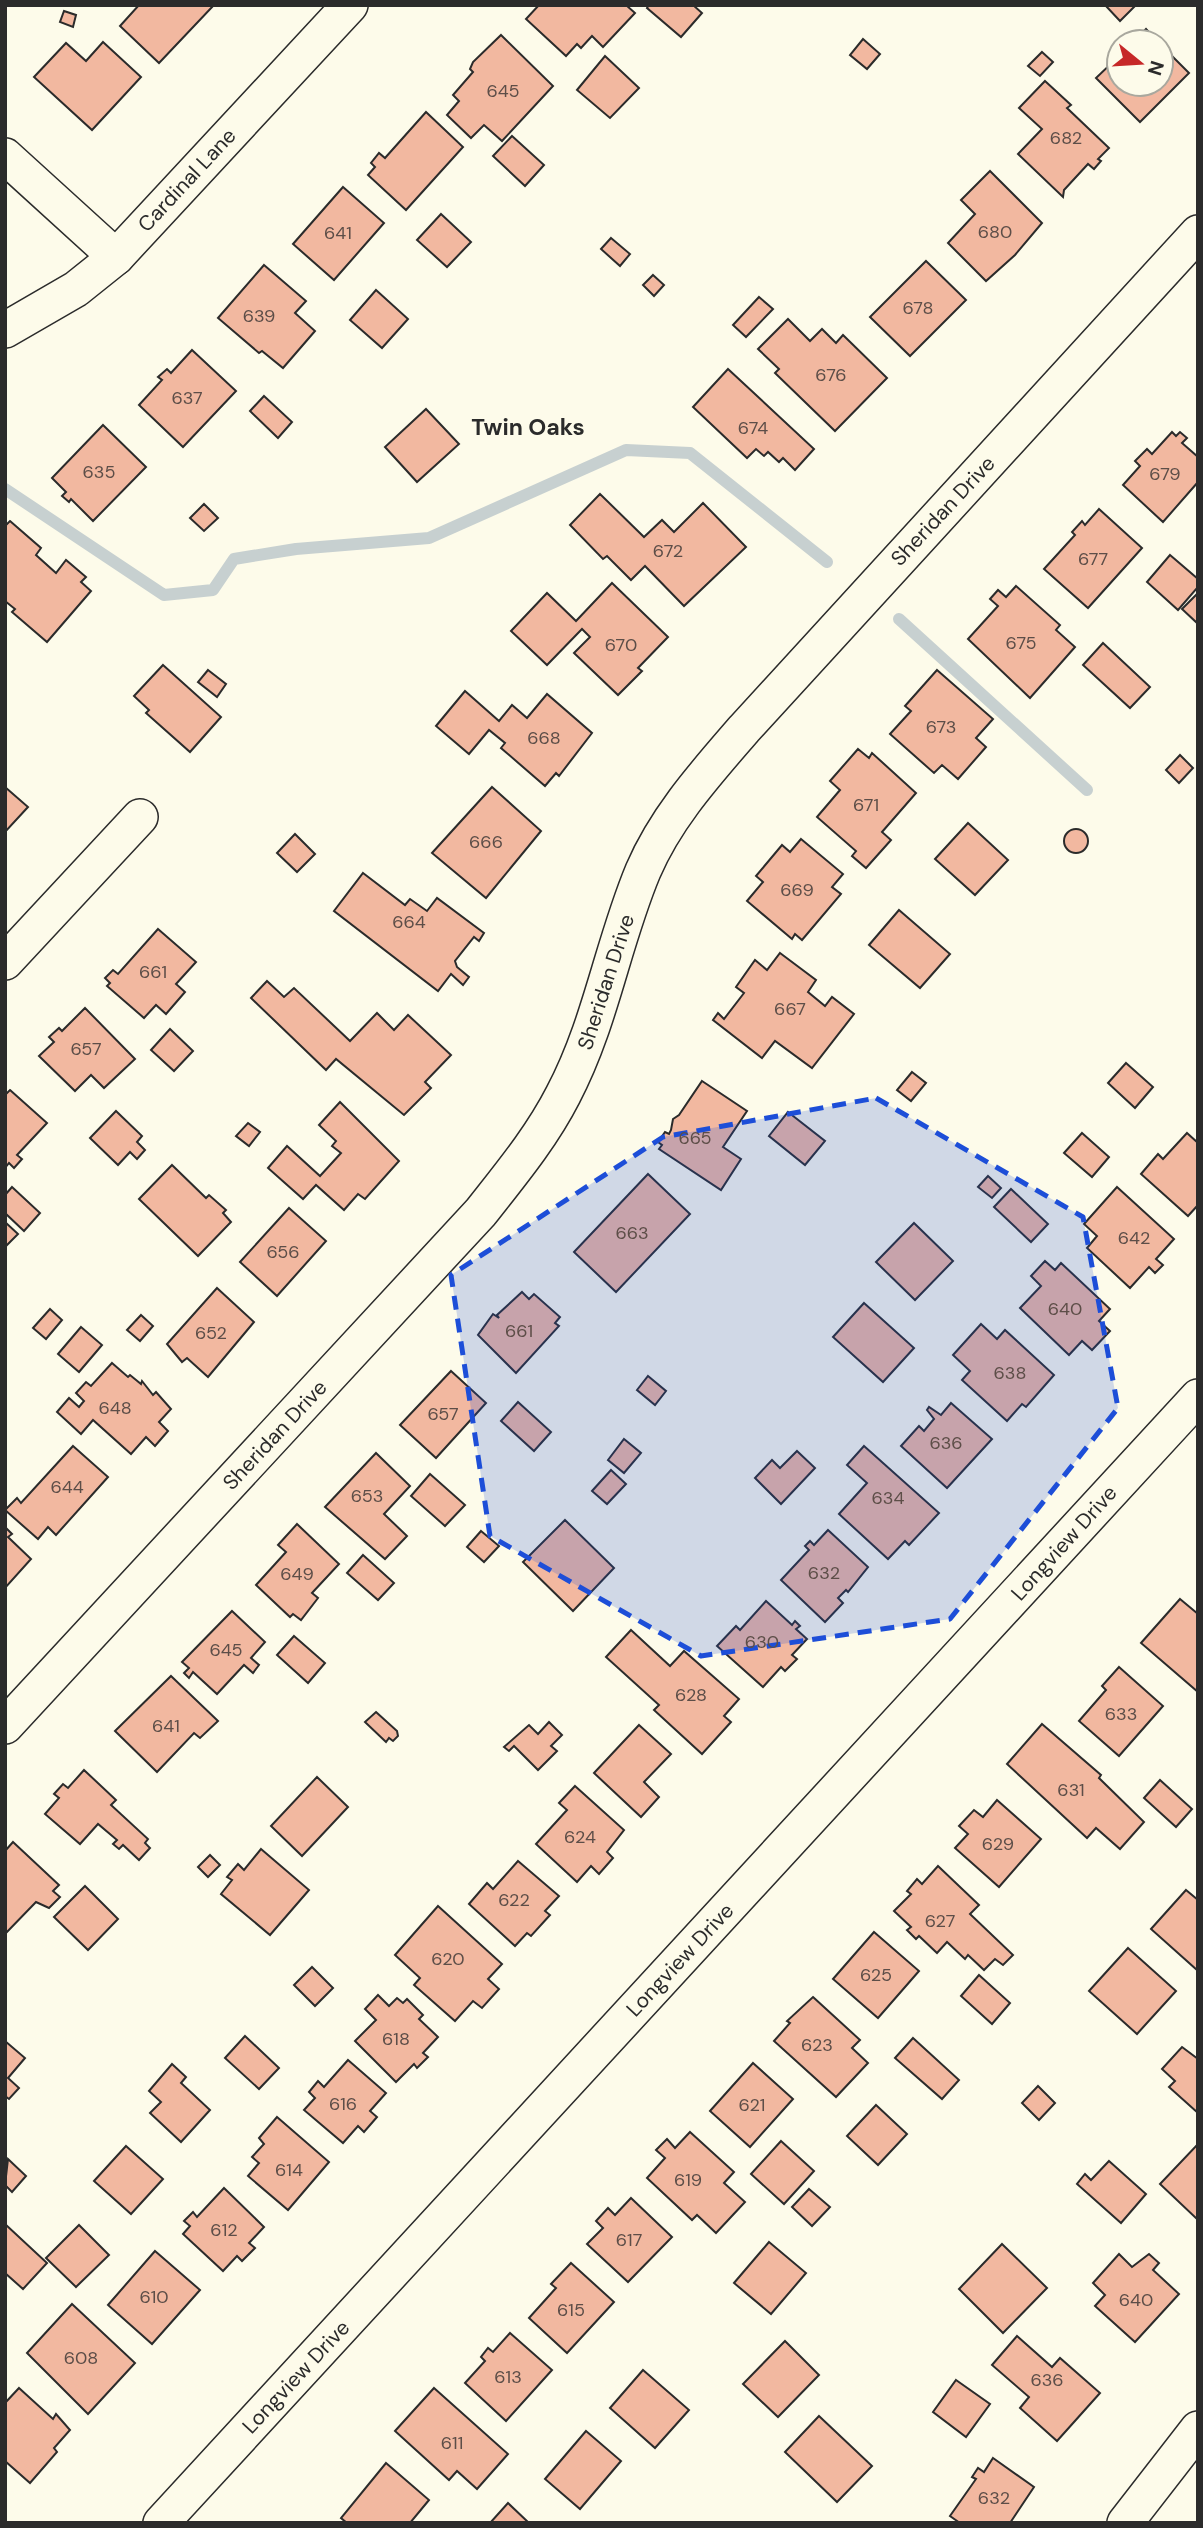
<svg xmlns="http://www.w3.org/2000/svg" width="1203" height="2528" font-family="'DM Sans',sans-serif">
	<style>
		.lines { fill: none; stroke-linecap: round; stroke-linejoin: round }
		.stream { stroke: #c7d0d0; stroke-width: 12 }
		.building { fill: #f2b8a0; stroke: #2b2b2b; stroke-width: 2 }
		.street-casing { stroke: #2b2b2b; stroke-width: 38 }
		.street { stroke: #fdfbea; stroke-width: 35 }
		.marked { fill: #1d4ed8; fill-opacity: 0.2; stroke: #1d4ed8; stroke-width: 5; stroke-dasharray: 14 9; stroke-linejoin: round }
		.labels { text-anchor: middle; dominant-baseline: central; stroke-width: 5; stroke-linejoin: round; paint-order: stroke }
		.number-label { font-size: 18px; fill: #5d4e48 }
		.street-label { font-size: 21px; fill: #2b2b2b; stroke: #fdfbea }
		.neighbourhood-label { font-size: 23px; font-weight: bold; fill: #2b2b2b; stroke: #fdfbea }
	</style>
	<rect width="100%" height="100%" fill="#fdfbea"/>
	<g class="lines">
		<g class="stream">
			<path d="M5,489L164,595L213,590L234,559L296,549L429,538L626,450L690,453L827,562"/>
			<path d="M899,619L1087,790"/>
		</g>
	</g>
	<g class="building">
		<path d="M139,5H214L159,63L120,26Z"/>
		<path d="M539,5H626L635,13L603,47L592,36L581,48L577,44L566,56L526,19Z"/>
		<path d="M649,5H693L702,13L681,37L647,8Z"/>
		<path d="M1105,5H1136L1120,21Z"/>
		<path d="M64,11L76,15L73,27L60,22Z"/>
		<path d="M1146,29L1158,42H1133Z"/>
		<path d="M501,35L553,86L502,141L484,125L471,138L447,115L459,101L453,95L473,72L470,69L473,62Z"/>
		<path d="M863,39L880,54L867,69L850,55Z"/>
		<path d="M103,42L141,77L92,130L34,77L66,43L86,61Z"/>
		<path d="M1161,45L1189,73L1140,122L1096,78L1119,56V84H1161Z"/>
		<path d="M1042,52L1053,62L1040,76L1028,66Z"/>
		<path d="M605,56L639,88L610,118L577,90Z"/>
		<path d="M1045,81L1071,105L1067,108L1109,148L1098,159L1101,161L1094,169L1088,164L1064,190L1063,197L1018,154L1042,129L1019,108Z"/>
		<path d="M426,112L463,147L406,210L368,175L375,167L371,163L379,153L385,158Z"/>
		<path d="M512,136L544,165L525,186L493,156Z"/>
		<path d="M990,171L1042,223L1015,255L986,281L948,243L975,214L961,200Z"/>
		<path d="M343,187L384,223L334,280L293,244Z"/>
		<path d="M441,214L471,242L447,267L417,240Z"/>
		<path d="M611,238L630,254L620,266L601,249Z"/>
		<path d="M926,261L966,300L910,356L870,317Z"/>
		<path d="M264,265L306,301L295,313L315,331L283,368L262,351L259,353L218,318Z"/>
		<path d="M653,275L664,285L654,296L643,285Z"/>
		<path d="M376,290L408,319L382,348L350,320Z"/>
		<path d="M759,297L773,309L746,337L733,325Z"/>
		<path d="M788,319L810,341L822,329L836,343L843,335L887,378L835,431L775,373L779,369L758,349Z"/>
		<path d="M192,350L236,391L183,447L139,405L162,380L158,377L167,369L171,373Z"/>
		<path d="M728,369L814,449L795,470L783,458L779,462L768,452L764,456L756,449L747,458L693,407Z"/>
		<path d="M264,396L292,422L278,438L250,411Z"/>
		<path d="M426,409L459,444L417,482L385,447Z"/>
		<path d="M103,425L146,467L93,521L71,499L69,502L62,496L66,492L52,478Z"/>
		<path d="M1172,432L1176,436L1180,432L1187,438L1182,443L1198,457V482L1163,522L1123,485L1140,466L1135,461L1147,449L1152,454Z"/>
		<path d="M600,494L644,537L662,520L674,532L703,503L746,547L684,606L645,566L631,580L607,556L603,559L570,525Z"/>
		<path d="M204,504L218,518L204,531L190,518Z"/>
		<path d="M1099,509L1142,548L1088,608L1044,569L1075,535L1072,532L1082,521L1085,525Z"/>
		<path d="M10,521L41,548L36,555L56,573L66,560L86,577L81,582L91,591L47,642L12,612L15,609L5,601V526Z"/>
		<path d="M1170,555L1198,579V587L1178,610L1147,582Z"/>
		<path d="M612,583L668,637L638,668L642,671L618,695L574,653L590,637L582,629L547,665L511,631L547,593L576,621Z"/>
		<path d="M1016,586L1060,625L1056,630L1075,647L1030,698L968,639L998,606L990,599L998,590L1006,597Z"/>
		<path d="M1198,593V620L1196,622L1182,609Z"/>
		<path d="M1103,643L1150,687L1130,708L1083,665Z"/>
		<path d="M163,665L221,717L190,752L146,713L149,710L134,696Z"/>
		<path d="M208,670L226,684L217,697L198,682Z"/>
		<path d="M937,670L993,719L976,738L986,747L958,779L942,765L934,773L890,734L911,711L905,706Z"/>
		<path d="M465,691L499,721L512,705L527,718L547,694L592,733L559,776L556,773L545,786L501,748L505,743L489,730L469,754L436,726Z"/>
		<path d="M858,749L869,758L872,753L916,793L882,832L891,840L866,868L852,856L856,851L817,817L840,790L830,781Z"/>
		<path d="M1180,755L1193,768L1179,783L1166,770Z"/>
		<path d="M5,787L28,807L5,832Z"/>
		<path d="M492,787L541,831L486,898L432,853Z"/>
		<path d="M968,823L1008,860L975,895L935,859Z"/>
		<circle cx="1076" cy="841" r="12"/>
		<path d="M295,834L315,854L297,872L277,853Z"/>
		<path d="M801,839L843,874L832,887L841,894L802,940L795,934L792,939L747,901L763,882L756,876L782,845L790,852Z"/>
		<path d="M363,873L405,905L410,899L427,911L437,898L484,933L479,941L474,937L455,961L457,967L469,977L463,985L451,974L438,991L334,911Z"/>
		<path d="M899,910L950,954L920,988L869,945Z"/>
		<path d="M158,929L196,962L176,984L185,992L166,1014L156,1005L144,1018L107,986L110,983L105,978L113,970L118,974Z"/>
		<path d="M780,953L816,980L808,992L825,1006L832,997L854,1014L812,1068L775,1041L762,1058L713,1020L718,1013L724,1019L744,993L736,987L755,960L767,970Z"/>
		<path d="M267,981L284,997L294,988L350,1041L377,1013L394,1030L408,1015L451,1055L425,1082L431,1088L404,1115L336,1059L326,1070L251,998Z"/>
		<path d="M85,1008L135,1059L104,1088L91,1075L75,1091L39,1056L54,1042L49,1037L59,1028L62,1031Z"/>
		<path d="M170,1029L193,1051L174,1071L151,1050Z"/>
		<path d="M1126,1063L1153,1087L1135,1108L1108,1083Z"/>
		<path d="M912,1072L926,1083L911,1101L897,1090Z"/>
		<path d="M702,1081L747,1111L723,1147L741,1159L721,1190L659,1149L662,1145L658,1142L665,1132L669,1134L671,1130L673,1119L679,1115Z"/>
		<path d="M10,1090L47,1123L17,1155L22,1159L14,1168L9,1163L5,1168V1095Z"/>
		<path d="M340,1102L399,1161L365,1199L358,1194L344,1210L316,1185L303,1199L268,1168L287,1146L320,1176L341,1153L332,1146L336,1141L319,1125Z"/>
		<path d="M116,1111L142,1136L137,1142L145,1150L137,1159L130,1152L118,1165L90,1138Z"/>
		<path d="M788,1112L825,1141L805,1165L769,1136Z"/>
		<path d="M248,1123L260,1132L249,1146L236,1136Z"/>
		<path d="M1082,1133L1109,1157L1092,1177L1064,1153Z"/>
		<path d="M1187,1133L1198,1143V1205L1188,1216L1141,1174L1158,1154L1163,1159Z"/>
		<path d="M172,1165L206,1198L209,1195L226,1210L223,1213L231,1222L198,1256L139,1199Z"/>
		<path d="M648,1174L690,1214L616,1292L574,1252Z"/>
		<path d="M988,1176L1001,1188L992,1198L978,1187Z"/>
		<path d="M12,1187L40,1213L24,1231L5,1213V1195Z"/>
		<path d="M1117,1187L1174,1239L1156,1259L1163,1265L1155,1273L1149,1267L1130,1288L1087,1248L1097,1236L1084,1224Z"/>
		<path d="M1011,1189L1048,1224L1031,1242L994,1207Z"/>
		<path d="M289,1208L326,1241L277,1296L240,1262Z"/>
		<path d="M5,1222L18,1234L5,1247Z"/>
		<path d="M914,1223L953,1261L915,1300L876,1262Z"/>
		<path d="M1045,1261L1055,1270L1061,1263L1110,1309L1099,1321L1110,1331L1092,1350L1082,1341L1069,1355L1020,1308L1041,1286L1031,1276Z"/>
		<path d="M217,1288L254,1322L208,1377L187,1358L182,1362L167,1344Z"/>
		<path d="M522,1292L529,1299L534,1294L560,1317L555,1323L559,1326L516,1373L478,1335L493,1314L499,1318L497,1315Z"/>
		<path d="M864,1303L914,1348L883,1382L833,1337Z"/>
		<path d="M50,1309L62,1320L46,1339L33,1328Z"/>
		<path d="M141,1315L153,1326L140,1341L127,1330Z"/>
		<path d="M981,1324L997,1339L1005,1330L1054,1375L1026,1407L1022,1404L1007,1421L962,1380L970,1371L953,1355Z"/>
		<path d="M81,1327L102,1345L79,1372L58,1354Z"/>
		<path d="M112,1363L128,1377L130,1375L141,1384L142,1381L153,1395L156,1392L171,1409L159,1422L168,1431L155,1446L146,1437L131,1454L93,1420L81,1434L57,1412L69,1398L79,1407L84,1401L76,1393L86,1382L91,1386Z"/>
		<path d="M451,1371L486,1403L436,1458L400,1425Z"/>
		<path d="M648,1376L666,1391L655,1405L637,1390Z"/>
		<path d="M518,1402L551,1432L534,1451L501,1421Z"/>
		<path d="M951,1403L992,1439L947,1488L901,1446L919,1426L924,1431L934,1419L927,1410L929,1407L941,1415Z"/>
		<path d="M624,1439L641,1453L624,1473L608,1460Z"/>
		<path d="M73,1446L108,1477L56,1535L48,1527L38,1539L5,1510L17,1498L21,1503Z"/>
		<path d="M864,1446L939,1513L909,1545L905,1541L888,1559L839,1514L867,1483L847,1465Z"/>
		<path d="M797,1451L815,1468L781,1504L755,1478L772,1460L780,1468Z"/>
		<path d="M376,1453L410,1486L384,1514L407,1536L385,1559L325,1507Z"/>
		<path d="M611,1470L626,1484L607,1504L592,1491Z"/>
		<path d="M430,1474L465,1505L445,1526L411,1496Z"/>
		<path d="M565,1520L614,1568L573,1611L523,1562Z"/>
		<path d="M297,1524L339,1564L312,1593L318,1598L301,1620L293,1614L290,1617L256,1585L286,1552L278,1545Z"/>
		<path d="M5,1527L12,1534L8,1537L31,1559L5,1588Z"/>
		<path d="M828,1530L868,1567L848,1592L846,1590L838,1598L843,1603L825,1622L781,1580L809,1550L805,1546L810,1541L814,1545Z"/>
		<path d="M481,1531L499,1546L484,1562L467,1547Z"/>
		<path d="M363,1555L394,1583L378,1600L347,1573Z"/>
		<path d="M1180,1599L1198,1614V1692L1141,1643Z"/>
		<path d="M766,1601L792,1625L795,1621L800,1626L796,1629L807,1639L792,1655L797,1659L785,1671L781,1667L763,1687L717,1646L736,1626L740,1630Z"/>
		<path d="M232,1611L265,1642L251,1658L259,1665L253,1673L244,1665L217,1694L193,1672L189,1678L184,1673L189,1668L182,1662Z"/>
		<path d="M631,1630L670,1666L684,1651L739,1699L724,1716L731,1722L702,1754L654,1710L659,1705L606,1657Z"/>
		<path d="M294,1636L325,1663L308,1683L277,1655Z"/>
		<path d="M1119,1667L1163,1706L1119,1756L1079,1721L1106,1690L1102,1686Z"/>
		<path d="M171,1676L218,1721L200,1738L194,1733L157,1772L115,1731Z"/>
		<path d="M376,1712L397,1731L398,1736L393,1741L389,1738L386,1742L365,1722Z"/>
		<path d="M549,1722L562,1735L551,1746L557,1751L538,1770L514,1746L509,1751L504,1747L529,1725L538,1734Z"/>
		<path d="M1042,1724L1101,1775L1099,1778L1144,1822L1120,1849L1096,1828L1087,1838L1007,1764Z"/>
		<path d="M639,1725L671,1754L644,1782L659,1797L641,1817L594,1773Z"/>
		<path d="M84,1770L116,1800L111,1805L148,1839L145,1843L150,1848L139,1860L123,1845L119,1849L113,1844L117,1840L98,1824L80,1844L45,1814L59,1798L54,1794L63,1784L68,1788Z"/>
		<path d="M317,1777L348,1807L302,1856L271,1826Z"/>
		<path d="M1160,1780L1192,1809L1176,1827L1144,1798Z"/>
		<path d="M575,1786L624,1830L607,1852L613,1858L599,1874L591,1866L577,1882L536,1844L567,1810L559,1803Z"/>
		<path d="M997,1800L1041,1839L999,1887L955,1848L968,1834L959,1826L974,1810L983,1817Z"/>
		<path d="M13,1842L59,1885L53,1891L60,1897L49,1908L36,1902L5,1934V1851Z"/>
		<path d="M261,1849L309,1890L270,1935L221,1894L232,1880L227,1877L238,1864L244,1870Z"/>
		<path d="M210,1855L220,1865L208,1877L198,1867Z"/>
		<path d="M518,1861L559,1896L545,1911L550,1915L531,1936L527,1933L515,1946L469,1904L487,1883L493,1889Z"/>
		<path d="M938,1866L979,1905L970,1914L1013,1955L1003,1965L995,1959L984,1970L968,1955L965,1959L947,1942L937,1953L919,1936L916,1939L907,1930L911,1927L894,1911L911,1894L907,1891L917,1879L922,1884Z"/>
		<path d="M85,1886L118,1919L88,1950L54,1917Z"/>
		<path d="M1186,1890L1198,1900L1197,1970L1151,1929Z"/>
		<path d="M438,1906L502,1964L488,1979L499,1989L482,2008L473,2001L455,2021L414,1985L420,1978L395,1955Z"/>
		<path d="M874,1932L919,1971L878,2018L833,1979Z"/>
		<path d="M1128,1948L1176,1991L1137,2034L1089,1991Z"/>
		<path d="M312,1967L333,1988L315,2006L294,1985Z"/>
		<path d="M979,1975L1010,2003L992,2024L961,1996Z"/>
		<path d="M378,1995L389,2006L397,1998L403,2003L407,1999L423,2015L419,2019L438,2037L423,2053L428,2057L417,2068L414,2064L396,2082L355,2041L376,2020L365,2009Z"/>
		<path d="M813,1997L860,2040L852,2048L868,2063L836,2097L774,2041L790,2023L787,2021Z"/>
		<path d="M245,2036L279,2068L259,2089L225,2058Z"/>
		<path d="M913,2038L959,2080L942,2099L895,2058Z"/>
		<path d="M5,2041L25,2058L8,2078L19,2088L9,2099L5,2096Z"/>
		<path d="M1182,2047L1198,2059V2113L1169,2087L1175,2081L1162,2069Z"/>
		<path d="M348,2060L386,2093L370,2111L377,2117L364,2132L358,2126L343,2143L304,2110L315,2098L309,2092L318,2081L324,2087Z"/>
		<path d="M753,2063L793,2099L750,2147L710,2111Z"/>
		<path d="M172,2064L186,2077L181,2083L210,2110L181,2142L150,2113L161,2102L149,2091Z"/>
		<path d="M1038,2086L1055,2103L1039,2120L1022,2103Z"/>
		<path d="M876,2105L907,2134L878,2165L847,2136Z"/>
		<path d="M277,2117L329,2162L288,2210L248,2176L259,2163L252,2157L264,2144L259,2138Z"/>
		<path d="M690,2132L734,2172L724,2183L745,2202L716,2233L697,2215L692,2220L647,2178L665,2158L656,2150L667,2139L675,2148Z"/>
		<path d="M781,2141L814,2171L784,2204L751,2174Z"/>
		<path d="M1198,2144V2220L1160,2184Z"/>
		<path d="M126,2146L163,2179L131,2214L94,2181Z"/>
		<path d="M8,2159L26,2176L12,2192L5,2185Z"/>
		<path d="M1109,2161L1146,2194L1121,2223L1077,2184L1085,2174L1091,2180Z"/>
		<path d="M224,2188L264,2227L249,2243L255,2248L242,2261L237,2256L223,2271L183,2234L190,2226L184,2221L193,2212L197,2217Z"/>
		<path d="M809,2189L830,2207L812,2226L792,2207Z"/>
		<path d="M631,2198L672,2237L628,2282L587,2244L603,2228L596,2221L608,2208L615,2215Z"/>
		<path d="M5,2224L47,2263L23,2289L5,2273Z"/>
		<path d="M79,2225L109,2255L76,2287L46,2258Z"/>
		<path d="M769,2242L806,2273L771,2314L734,2283Z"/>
		<path d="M1002,2244L1047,2288L1003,2333L959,2289Z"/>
		<path d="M155,2251L200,2290L152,2344L108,2305Z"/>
		<path d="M1119,2254L1132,2267L1149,2254L1159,2263L1153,2270L1179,2294L1135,2342L1095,2306L1105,2295L1093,2283Z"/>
		<path d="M571,2263L614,2302L567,2353L529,2318L556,2288L551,2284Z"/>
		<path d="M72,2304L135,2363L88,2414L27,2353Z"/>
		<path d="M510,2333L552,2370L506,2421L465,2383L485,2361L481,2357L488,2348L493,2352Z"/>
		<path d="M1017,2336L1052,2367L1060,2358L1100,2393L1057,2441L1020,2408L1029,2397L992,2365Z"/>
		<path d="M785,2341L819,2375L778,2417L743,2384Z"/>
		<path d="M643,2370L689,2410L655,2448L610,2408Z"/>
		<path d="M956,2380L990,2404L966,2437L933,2412Z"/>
		<path d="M19,2388L53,2419L56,2414L70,2430L54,2448L57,2452L30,2483L5,2461V2403Z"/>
		<path d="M434,2388L508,2454L477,2489L457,2471L449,2480L395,2431Z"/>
		<path d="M819,2416L872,2466L837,2502L785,2452Z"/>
		<path d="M586,2431L621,2461L580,2509L545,2479Z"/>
		<path d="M993,2458L1034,2487L1010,2523H960L950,2516L976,2479L972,2477L978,2468L984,2472Z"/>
		<path d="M386,2463L429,2500L410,2523H347L341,2518Z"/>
		<path d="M508,2503L529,2523H490Z"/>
	</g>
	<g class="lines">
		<defs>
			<g id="street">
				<path d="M5,156L116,257"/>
				<path d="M5,330L76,289L116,257L350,5"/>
				<path d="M5,962L140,817"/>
				<path d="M5,1726L481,1212C510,1175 541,1138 563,1095C601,1023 612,945 643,871C666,817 706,773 744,729L1198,233"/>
				<path d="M161,2523L1198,1397"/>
				<path d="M1125,2523L1198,2429"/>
			</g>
		</defs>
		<use href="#street" class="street-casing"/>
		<use href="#street" class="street"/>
	</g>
	<path class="marked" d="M876,1098L1083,1217L1118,1408L950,1619L701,1656L490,1536L451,1275L663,1137Z"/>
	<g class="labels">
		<g class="number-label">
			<text x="503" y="91">645</text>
			<text x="1066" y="138">682</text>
			<text x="995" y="232">680</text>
			<text x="338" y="233">641</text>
			<text x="918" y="308">678</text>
			<text x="259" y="316">639</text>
			<text x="831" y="375">676</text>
			<text x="187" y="398">637</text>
			<text x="753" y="428">674</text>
			<text x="99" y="472">635</text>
			<text x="1165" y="474">679</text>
			<text x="668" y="551">672</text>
			<text x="1093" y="559">677</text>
			<text x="1021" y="643">675</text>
			<text x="621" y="645">670</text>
			<text x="941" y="727">673</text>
			<text x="544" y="738">668</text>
			<text x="866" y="805">671</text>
			<text x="486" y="842">666</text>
			<text x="797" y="890">669</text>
			<text x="409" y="922">664</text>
			<text x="153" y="972">661</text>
			<text x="790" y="1009">667</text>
			<text x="86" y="1049">657</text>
			<text x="695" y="1138">665</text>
			<text x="632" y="1233">663</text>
			<text x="1134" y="1238">642</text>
			<text x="283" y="1252">656</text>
			<text x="1065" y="1309">640</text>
			<text x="519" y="1331">661</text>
			<text x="211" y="1333">652</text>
			<text x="1010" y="1373">638</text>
			<text x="115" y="1408">648</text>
			<text x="443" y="1414">657</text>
			<text x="946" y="1443">636</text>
			<text x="67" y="1487">644</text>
			<text x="367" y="1496">653</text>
			<text x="888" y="1498">634</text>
			<text x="824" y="1573">632</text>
			<text x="297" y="1574">649</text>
			<text x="762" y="1642">630</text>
			<text x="226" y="1650">645</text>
			<text x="691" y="1695">628</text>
			<text x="1121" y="1714">633</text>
			<text x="166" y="1726">641</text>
			<text x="1071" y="1790">631</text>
			<text x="580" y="1837">624</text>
			<text x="998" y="1844">629</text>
			<text x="514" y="1900">622</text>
			<text x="940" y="1921">627</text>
			<text x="448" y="1959">620</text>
			<text x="876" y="1975">625</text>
			<text x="396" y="2039">618</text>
			<text x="817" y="2045">623</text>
			<text x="343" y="2104">616</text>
			<text x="752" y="2105">621</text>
			<text x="289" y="2170">614</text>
			<text x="688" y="2180">619</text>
			<text x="224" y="2230">612</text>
			<text x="629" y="2240">617</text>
			<text x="154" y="2297">610</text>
			<text x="1136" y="2300">640</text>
			<text x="571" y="2310">615</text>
			<text x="81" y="2358">608</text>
			<text x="508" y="2377">613</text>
			<text x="1047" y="2380">636</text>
			<text x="452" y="2443">611</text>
			<text x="994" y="2498">632</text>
		</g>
		<g class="street-label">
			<text transform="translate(187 180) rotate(-47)">Cardinal Lane</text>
			<text transform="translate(943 511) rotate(-47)">Sheridan Drive</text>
			<text transform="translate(606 982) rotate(-72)">Sheridan Drive</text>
			<text transform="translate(275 1435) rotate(-47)">Sheridan Drive</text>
			<text transform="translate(1064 1543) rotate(-48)">Longview Drive</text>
			<text transform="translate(680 1960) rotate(-47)">Longview Drive</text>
			<text transform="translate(296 2377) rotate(-47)">Longview Drive</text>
		</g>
		<g class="neighbourhood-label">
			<text x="528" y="427">Twin Oaks</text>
		</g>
	</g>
	<rect width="1203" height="2528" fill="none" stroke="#2b2b2b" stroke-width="14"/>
	<g transform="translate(1140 63) rotate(108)"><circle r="33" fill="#fdfbea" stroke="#a9a89e" stroke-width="2"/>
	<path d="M0-5L12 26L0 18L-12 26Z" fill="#c62828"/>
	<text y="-10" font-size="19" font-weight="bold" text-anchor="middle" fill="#2b2b2b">N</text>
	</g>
</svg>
